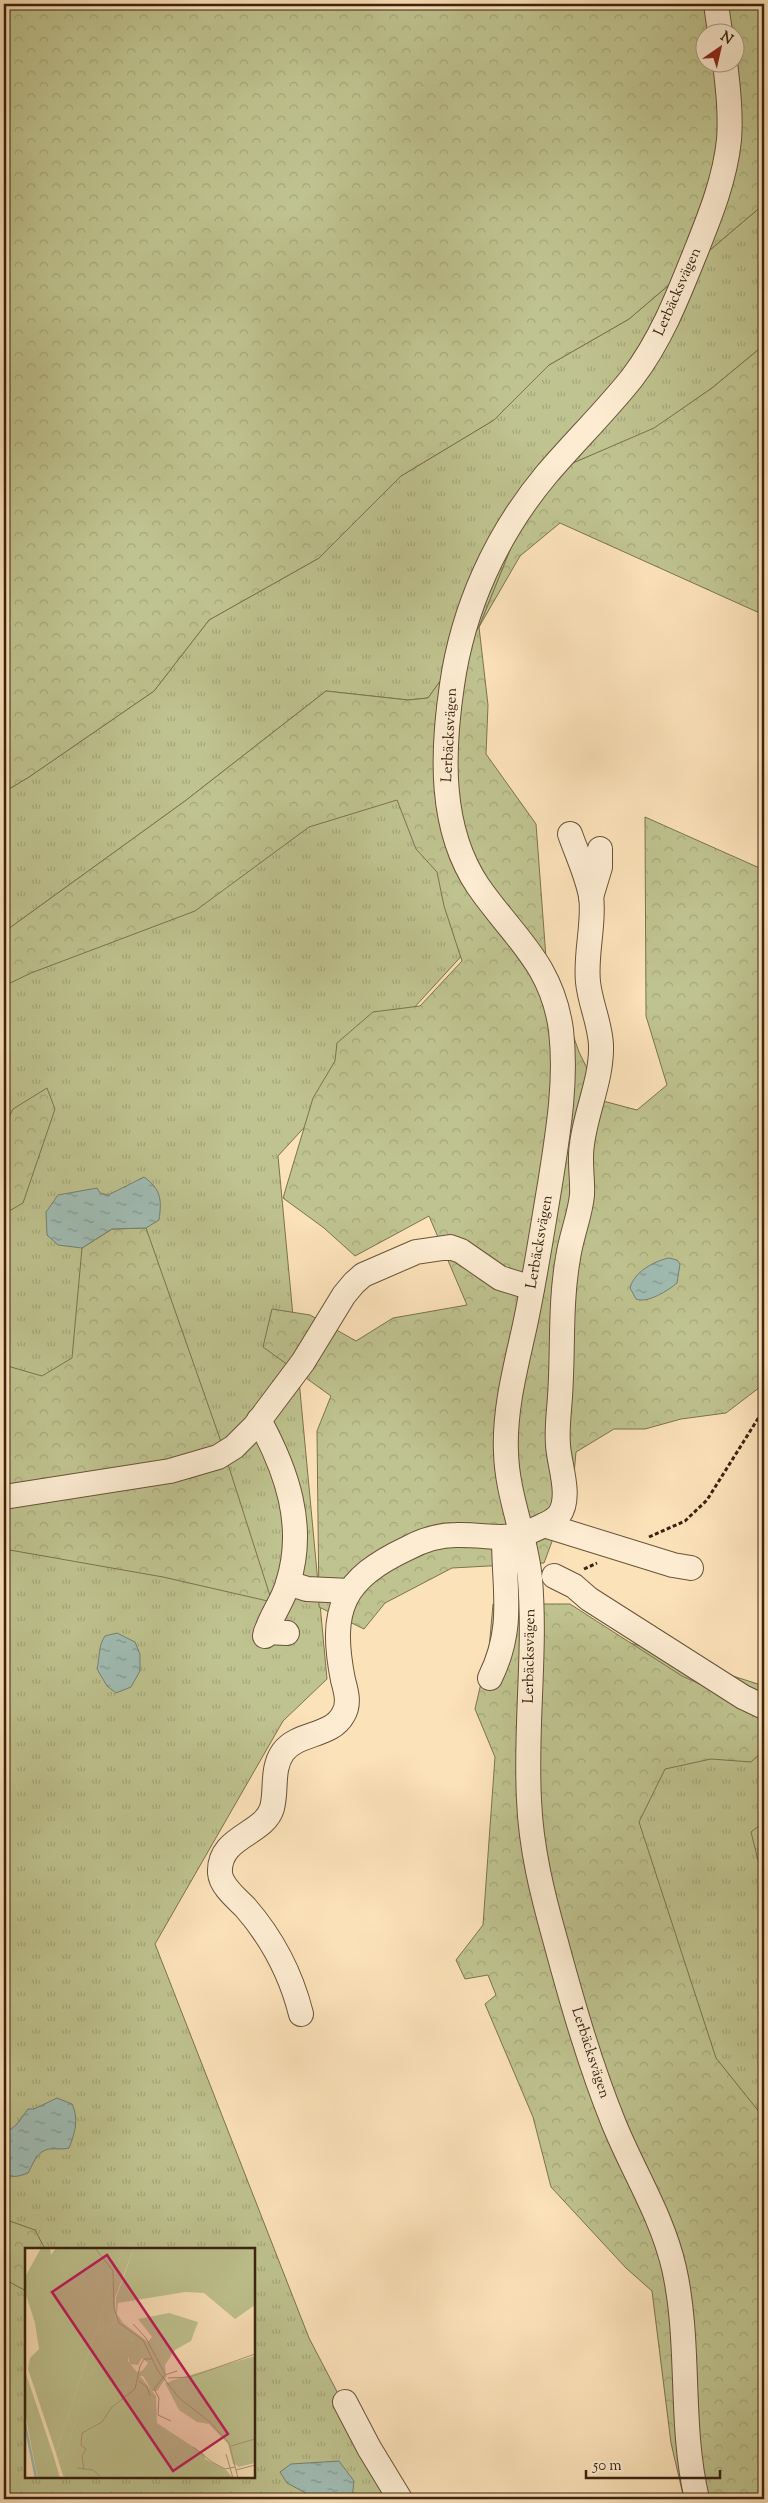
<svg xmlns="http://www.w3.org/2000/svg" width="768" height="2503" font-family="'Sorts Mill Goudy',serif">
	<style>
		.grass { fill: url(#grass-tufts); stroke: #7c734e; fill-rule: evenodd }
		.forest { fill: url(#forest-crowns); stroke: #7c734e; fill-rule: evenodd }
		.water { fill: url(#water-ripples); stroke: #767f72 }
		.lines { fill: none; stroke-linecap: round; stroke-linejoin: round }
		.minor-casing { stroke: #695339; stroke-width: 26 }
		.path { stroke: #38230e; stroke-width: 3; stroke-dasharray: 4 2.5; stroke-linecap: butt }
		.minor { stroke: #fdecd2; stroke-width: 24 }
		.labels { text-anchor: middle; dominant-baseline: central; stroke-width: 4.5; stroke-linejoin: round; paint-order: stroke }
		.street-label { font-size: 15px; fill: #38230e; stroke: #fdecd2 }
		.inset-river { fill: none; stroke: #a0bdb4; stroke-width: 2.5 }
		.inset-road { fill: none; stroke: #ae9675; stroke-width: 1 }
		.view { fill: #c2185b; fill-opacity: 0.15; stroke: #c2185b; stroke-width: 2.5 }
		.inset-edge { fill: none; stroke: #38230e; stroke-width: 2.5 }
	</style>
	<defs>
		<pattern id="grass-tufts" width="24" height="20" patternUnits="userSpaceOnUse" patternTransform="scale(1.25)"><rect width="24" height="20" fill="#bfc38f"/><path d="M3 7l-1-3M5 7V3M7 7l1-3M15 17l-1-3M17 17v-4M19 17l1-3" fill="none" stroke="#a5a77a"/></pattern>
		<pattern id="forest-crowns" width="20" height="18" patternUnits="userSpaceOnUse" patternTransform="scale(1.25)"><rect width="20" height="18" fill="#bfc38f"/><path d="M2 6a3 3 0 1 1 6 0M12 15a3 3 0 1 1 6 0" fill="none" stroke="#a5a77a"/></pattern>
		<pattern id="water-ripples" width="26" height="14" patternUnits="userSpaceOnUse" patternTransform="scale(1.25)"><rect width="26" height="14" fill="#a0bdb4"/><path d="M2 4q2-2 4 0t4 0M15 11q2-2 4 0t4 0" fill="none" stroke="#839991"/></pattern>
	</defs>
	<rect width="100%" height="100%" fill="#fce2b9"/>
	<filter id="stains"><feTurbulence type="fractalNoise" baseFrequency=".004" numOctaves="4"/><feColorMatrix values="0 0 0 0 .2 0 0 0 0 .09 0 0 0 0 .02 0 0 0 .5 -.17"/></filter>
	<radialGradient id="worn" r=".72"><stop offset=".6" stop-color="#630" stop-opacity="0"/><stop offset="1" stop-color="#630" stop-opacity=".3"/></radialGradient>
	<g class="grass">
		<path d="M764,204V345L712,388L654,429L573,463L519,528L479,627L428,698L408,700L326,691L185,801L4,932V792L29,777L154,691L209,620L319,558L401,476L494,420L549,365L629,319Z"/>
		<path d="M411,780L478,938L278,1156L327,1679L283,1721L155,1944L309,2338L393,2499H4V975L285,805ZM26,2249H254V2477H26Z"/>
		<path d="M553,1618L764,1686V2499Z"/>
	</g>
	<g class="forest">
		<path d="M4,4H764V204L629,319L549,365L494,420L401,476L319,558L209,620L154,691L29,777L4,792ZM706,32H736V62H706Z"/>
		<path d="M764,345V615L560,523L520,556L479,627L488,705L486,754L536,824L546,958L579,1052L603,1101L637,1110L667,1085L646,1016L645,817L764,870V1384L726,1413L681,1419L645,1429H614L576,1452L573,1485L544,1563L452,1568L385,1603L364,1629L319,1607L317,1431L331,1396L263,1347L272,1309L310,1315L356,1341L393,1318L467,1305L429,1216L355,1256L324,1228L283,1198L313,1098L335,1061L337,1043L373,1012L420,1006L462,961L444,906L437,872L416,849L397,800L309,827L195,911L31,973L4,986V932L185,801L326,691L408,700L428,698L479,627L519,528L544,491L573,463L654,428L712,388Z"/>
		<path d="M47,1088L55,1109L23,1203L4,1214V1121L8,1119L13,1109Z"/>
		<path d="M146,1228L219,1436L272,1602L163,1577L4,1549V1365L42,1376L72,1358L82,1248L112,1229Z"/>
		<path d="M493,1604H570L682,1676L764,1713V1750L751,1762L711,1759L665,1769L639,1822L716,2058L764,2118V2499H684L671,2443L652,2291L626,2268L551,2187L533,2117L485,2004L496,1995L488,1975L465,1979L456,1960L483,1925L495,1757L475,1709L489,1649Z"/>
		<path d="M764,1822V1884L751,1832Z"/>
		<path d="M4,2219L35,2230L45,2249H26V2291L4,2279Z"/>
	</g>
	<g class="water">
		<path d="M144,1177C161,1189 162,1200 159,1220L146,1228L112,1229L82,1248L58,1245L47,1235L46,1212L58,1195L97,1188L100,1193L108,1195Z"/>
		<path d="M669,1258L677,1260L680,1264L677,1283C669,1290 647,1304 636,1299L630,1288C634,1272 654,1261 669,1258Z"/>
		<path d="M117,1633L135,1642L140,1654V1671L131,1687L116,1693L107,1686L97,1669C100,1657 98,1646 105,1636Z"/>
		<path d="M57,2098L72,2104C79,2119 75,2133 69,2148C62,2150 56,2148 49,2149C37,2151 33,2164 28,2173C20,2176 11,2179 4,2173V2135L17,2124L28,2109H34Z"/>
		<path d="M339,2461L354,2481L352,2499H317L287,2483L280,2472L291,2464Z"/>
	</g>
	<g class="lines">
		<defs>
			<g id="minor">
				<path d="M716,4L720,32"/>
				<path d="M591,897L600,867V849"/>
				<path d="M259,1420C287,1471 306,1526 288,1583C283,1602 270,1616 265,1636"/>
				<path d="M4,1497L170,1471L218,1457L234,1447L255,1426L303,1362L344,1295L354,1283L363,1275L416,1252L450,1247L461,1251L500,1278L532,1288"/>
				<path d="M544,1525L673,1565L691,1568"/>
				<path d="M554,1576L574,1586L589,1599L743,1697L764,1707"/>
				<path d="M288,1583L307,1589L349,1591"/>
				<path d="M266,1632L287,1633"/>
				<path d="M490,1678C515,1627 504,1591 504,1538"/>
				<path d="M301,2014C291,1974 272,1938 245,1907C236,1898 221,1886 220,1873C218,1836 264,1835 272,1808C277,1790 271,1769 283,1752C298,1732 331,1737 343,1715C350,1704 346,1691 343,1680C329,1609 342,1579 408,1548C423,1540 439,1535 456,1535C491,1534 506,1544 540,1527C547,1524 554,1521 559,1515C572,1497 559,1465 558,1445C557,1433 558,1421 559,1409C564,1359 559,1308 568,1258C571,1236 580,1216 582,1195C583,1178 579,1161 582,1144C586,1111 602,1079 601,1045C600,1023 590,1003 588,982C585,954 595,921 591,896C587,875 577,854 570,834"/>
				<path d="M345,2402L369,2448L400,2499"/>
				<path d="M697,2499C679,2423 691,2344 674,2268C662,2216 634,2173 614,2124C590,2065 572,2002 555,1939C542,1893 531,1848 529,1800C525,1726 536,1653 530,1579C526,1536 507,1496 506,1452C504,1410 516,1366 525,1325C535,1278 542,1231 550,1184C558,1133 567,1081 561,1030C552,963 513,937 478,886C439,828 442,752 452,685C463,608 496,535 546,475C574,442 605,412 632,378C661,340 678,296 696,251C710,216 725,179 729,140C731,114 728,88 725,62"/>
			</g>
		</defs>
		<use href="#minor" class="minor-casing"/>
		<g class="path">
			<path d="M649,1537L685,1521L707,1500L764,1409"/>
			<path d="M584,1569L597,1563"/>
		</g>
		<use href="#minor" class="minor"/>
	</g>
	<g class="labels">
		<g class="street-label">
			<text transform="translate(678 292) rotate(-66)">Lerbäcksvägen</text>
			<text transform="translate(450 735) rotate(-87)">Lerbäcksvägen</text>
			<text transform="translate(540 1242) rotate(-80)">Lerbäcksvägen</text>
			<text transform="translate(530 1656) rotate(-89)">Lerbäcksvägen</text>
			<text transform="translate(590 2053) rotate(72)">Lerbäcksvägen</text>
		</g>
	</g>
	<g transform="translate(25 2248)">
		<rect width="230" height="230" fill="#fce2b9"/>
		<path d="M98,0H109L90,50L91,73L84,78L66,128L86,88L94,80L107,88L103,113L131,148L132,175L179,206L180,211L201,222L208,230H40L38,221L54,163L40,205L33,212L31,205ZM230,108V215L213,219L206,196L145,133ZM0,123L28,206L35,230H13L12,227L0,165Z" fill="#bfc38f"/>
		<path d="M16,0H25L26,7L31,0H98L31,205L3,121L5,110L14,101L10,75L0,44V29ZM109,0H230V57L210,71L179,45L160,44L93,55L92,66L98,75L123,94L127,89L113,71L144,65L173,74L166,93L150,102L140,117L141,130L132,143H127L118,128H111L110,124L117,123L123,115L117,110L113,117L105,116L102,102L107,91L94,82L66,127L84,78L91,73V50ZM83,120L88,142L97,140L93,129L97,125L124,145L92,159L85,157L80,127ZM213,125L220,154L210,148V157L202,163L193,162L191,165L202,177L205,187L224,183L221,199L216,200L215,218L208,216L203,196L184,176L172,174L154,162L140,135L167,129L160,138L161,143L184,159L186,155L169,139L170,135L189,132L191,136L182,145L189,152L210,136L206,126ZM64,132L71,134L74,163L80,166L77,173L62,179L56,186L51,183L54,215L42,216L39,230L33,212L40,205ZM95,170L109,174L108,178L92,181L84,190L73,192L70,189L83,174L93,175ZM57,188L66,197L82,202V205L102,213L104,217L106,213H111L116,208L127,219L128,229L85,230L69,212L74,223H71L77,228L70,230L64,223L59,208L61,199L56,198ZM108,190L127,198L130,202L127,209L110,199L104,206L89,198L90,194Z" fill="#bfc38f"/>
		<path class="inset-river" d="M0,176L11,230"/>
		<path class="inset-road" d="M70,0L88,23L89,60L94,75L118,92L133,123L154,150L185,174L204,195L213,230M108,76L121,90L140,126M143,130L165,129L230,106M114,133L122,139L125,148M146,173L133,167L134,150L129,141L140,127L152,123M206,198L230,191M168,199L187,214L200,221L210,219M201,206L208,230M52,220L68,222L75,228M59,222L57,208L61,201L56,197L57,185L77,174L87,159L110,141L115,118L119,111H127M211,222L230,217"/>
		<path class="view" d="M82,7L203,186L148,223L27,44Z"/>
		<rect width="230" height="230" class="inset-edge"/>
	</g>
	<rect width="768" height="2503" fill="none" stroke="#fce2b9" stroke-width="20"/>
	<rect x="5" y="5" width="758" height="2493" fill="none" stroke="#38230e" stroke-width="2.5"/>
	<rect x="10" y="10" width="748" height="2483" fill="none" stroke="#38230e"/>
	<g transform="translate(720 48) rotate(34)"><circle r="24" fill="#fdecd2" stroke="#ae9c84"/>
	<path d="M0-4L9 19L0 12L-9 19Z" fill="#8f2418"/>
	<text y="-8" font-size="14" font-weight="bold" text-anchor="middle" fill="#38230e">N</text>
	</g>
	<path d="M586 2470v8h134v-8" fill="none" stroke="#38230e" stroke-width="2.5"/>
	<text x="593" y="2470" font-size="15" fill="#38230e" stroke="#fdecd2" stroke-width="4" paint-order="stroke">50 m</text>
	<rect width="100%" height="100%" filter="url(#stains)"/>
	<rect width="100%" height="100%" fill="url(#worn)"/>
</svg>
